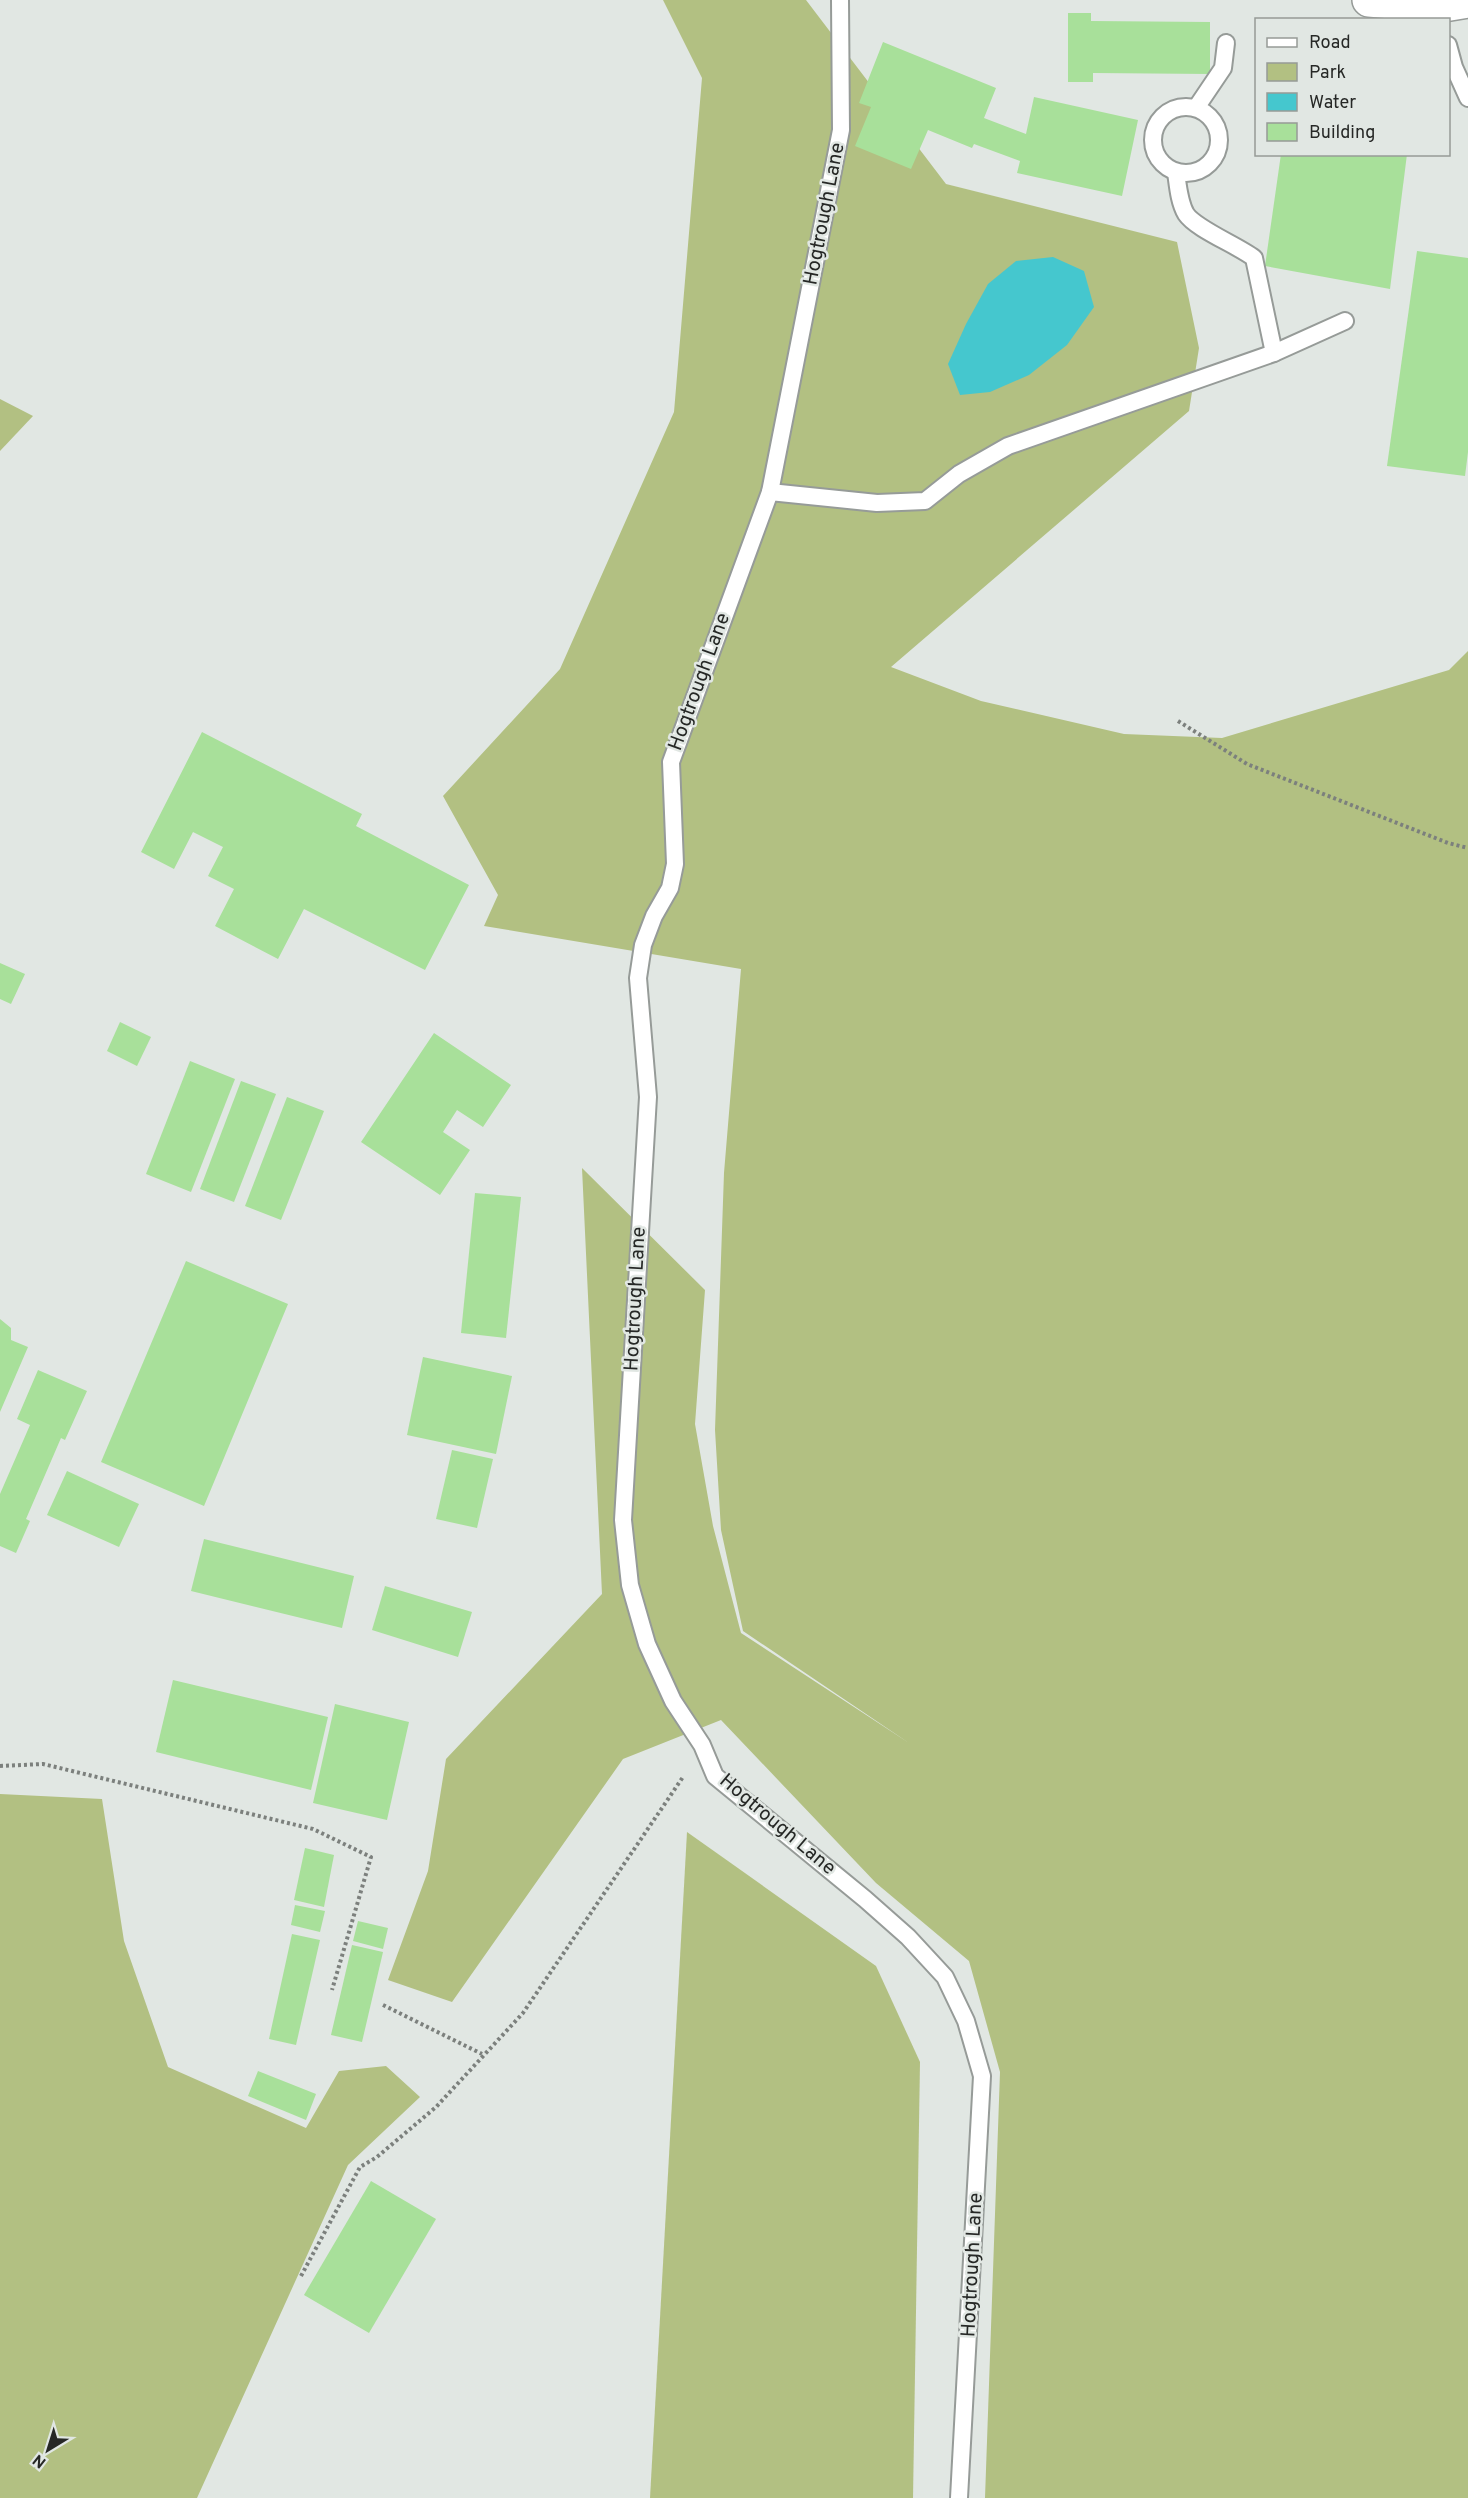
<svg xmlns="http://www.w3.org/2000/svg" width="1468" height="2498" font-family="Overpass,sans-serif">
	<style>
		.green { fill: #b2c082 }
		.water { fill: #45c7ce }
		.building { fill: #a8e09a }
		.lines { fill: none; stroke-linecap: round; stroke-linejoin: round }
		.service-casing { stroke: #969b98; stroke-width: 20 }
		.tertiary-casing { stroke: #969b98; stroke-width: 36 }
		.path { stroke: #7c807d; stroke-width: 4; stroke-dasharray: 3 3; stroke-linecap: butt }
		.service { stroke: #fff; stroke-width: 16 }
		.tertiary { stroke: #fff; stroke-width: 33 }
		.labels { text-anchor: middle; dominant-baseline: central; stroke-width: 5; stroke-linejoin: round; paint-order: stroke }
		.street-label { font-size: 20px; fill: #262826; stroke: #e1e7e3 }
	</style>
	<rect width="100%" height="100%" fill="#e1e7e3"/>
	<g class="green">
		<path d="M663,0H806L946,184L1177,242L1199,348L1189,411L891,667L981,701L1124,734L1222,738L1449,670L1468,651V2498H985L1000,2072L969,1961L876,1883L721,1720L623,1759L452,2002L388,1980L428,1871L446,1759L602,1594L582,1168L705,1290L695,1424L713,1526L741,1633L909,1743L743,1631L721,1530L715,1430L724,1173L741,969L484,926L498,895L443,796L560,669L674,412L702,78Z"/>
		<path d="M0,399L33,416L0,451Z"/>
		<path d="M0,1794L102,1799L124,1941L168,2067L306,2128L339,2071L386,2066L420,2097L348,2165L197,2498H0Z"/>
		<path d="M687,1832L876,1966L920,2062L913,2498H650Z"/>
	</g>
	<path class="water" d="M1053,257L1084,271L1094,307L1067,345L1029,375L990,392L960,395L948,364L966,324L988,284L1016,261Z"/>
	<g class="building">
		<path d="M1068,13H1091V21L1210,22V74L1093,73V82H1068Z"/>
		<path d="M883,42L996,88L984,118L1026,134L1034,97L1138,120L1122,196L1017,173L1020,161L974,144L972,148L928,130L911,169L855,146L871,107L859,103Z"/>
		<path d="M1281,154H1407L1390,289L1265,266Z"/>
		<path d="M1417,251L1468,258V452L1465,476L1387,466Z"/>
		<path d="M202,732L362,814L356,826L469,885L425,970L304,909L278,959L215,926L234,889L208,876L223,847L193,832L174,869L141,852Z"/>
		<path d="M0,963L25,974L11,1004L0,999Z"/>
		<path d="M120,1022L151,1037L137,1066L107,1051Z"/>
		<path d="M434,1033L511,1085L483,1127L457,1110L443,1132L470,1150L440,1195L361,1142Z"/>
		<path d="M190,1061L235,1079L191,1192L146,1174Z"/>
		<path d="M241,1081L276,1094L234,1202L200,1189Z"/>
		<path d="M287,1097L324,1111L281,1220L245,1206Z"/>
		<path d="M475,1193L521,1197L506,1338L461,1333Z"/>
		<path d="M186,1261L288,1304L204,1506L101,1462Z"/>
		<path d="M0,1319L11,1328V1340L28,1347L0,1412Z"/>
		<path d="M423,1357L512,1376L496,1454L407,1435Z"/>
		<path d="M38,1370L87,1391L65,1440L61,1438L26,1519L30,1521L16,1553L0,1546V1494L30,1425L17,1419Z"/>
		<path d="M452,1450L493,1459L477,1528L436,1519Z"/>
		<path d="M67,1471L139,1504L119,1547L47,1515Z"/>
		<path d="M204,1539L354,1576L342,1628L191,1591Z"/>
		<path d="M385,1586L472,1612L458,1657L372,1630Z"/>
		<path d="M173,1680L328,1717L311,1790L156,1752Z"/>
		<path d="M335,1704L409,1722L387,1820L313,1803Z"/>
		<path d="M305,1848L334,1855L324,1907L294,1900Z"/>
		<path d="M295,1905L325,1911L320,1932L291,1925Z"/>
		<path d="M358,1921L388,1928L383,1949L353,1941Z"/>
		<path d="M292,1934L320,1940L296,2045L269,2039Z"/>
		<path d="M352,1945L383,1952L362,2042L331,2035Z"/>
		<path d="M258,2071L316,2094L306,2120L248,2096Z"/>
		<path d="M371,2181L436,2219L369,2333L304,2295Z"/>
	</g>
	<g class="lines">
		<defs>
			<g id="service">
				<path d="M840,0L841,130L770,492L671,762L675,864L670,888L654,916L643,945L638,978L648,1097L623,1520L630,1585L647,1644L673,1701L702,1745L715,1776L865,1899L908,1937L945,1977L966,2021L982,2076L959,2498"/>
				<path d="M1448,45L1454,67L1468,98"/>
				<circle cx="1186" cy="140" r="33"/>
				<path d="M1196,108L1223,68L1226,43"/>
				<path d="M1176,172C1178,186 1179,202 1186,214C1196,229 1237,245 1254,258L1274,353"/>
				<path d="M770,492L877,503L925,501L959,474L1008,446L1274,353L1345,321"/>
			</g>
			<path id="tertiary" d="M1369,0L1438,6L1468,1"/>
		</defs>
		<use href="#service" class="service-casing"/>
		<use href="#tertiary" class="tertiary-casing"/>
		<g class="path">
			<path d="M1178,721L1247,764L1448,843L1468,848"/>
			<path d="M0,1766L43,1764L313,1829L371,1857L332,1990"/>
			<path d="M383,2005L482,2054"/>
			<path d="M301,2276L360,2167L377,2157L436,2107L523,2013L683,1777"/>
		</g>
		<use href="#service" class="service"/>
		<use href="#tertiary" class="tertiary"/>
	</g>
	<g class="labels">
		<g class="street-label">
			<text transform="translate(825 214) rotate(-79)">Hogtrough Lane</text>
			<text transform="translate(700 682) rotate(-70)">Hogtrough Lane</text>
			<text transform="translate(636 1299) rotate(-87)">Hogtrough Lane</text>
			<text transform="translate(777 1825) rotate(40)">Hogtrough Lane</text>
			<text transform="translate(973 2265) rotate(-87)">Hogtrough Lane</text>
		</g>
	</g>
	<rect x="1255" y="18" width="195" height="138" fill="#e1e7e3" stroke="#969b97" stroke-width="1.5"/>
	<rect x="1267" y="38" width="30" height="9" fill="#ffffff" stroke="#969b97" stroke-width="1.5"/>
	<text x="1309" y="48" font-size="18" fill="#262826">Road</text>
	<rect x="1267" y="63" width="30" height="18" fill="#b2c082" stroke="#969b97" stroke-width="1.5"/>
	<text x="1309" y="78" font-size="18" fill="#262826">Park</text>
	<rect x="1267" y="93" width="30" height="18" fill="#45c7ce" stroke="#969b97" stroke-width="1.5"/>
	<text x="1309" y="108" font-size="18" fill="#262826">Water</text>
	<rect x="1267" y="123" width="30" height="18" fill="#a8e09a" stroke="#969b97" stroke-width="1.5"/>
	<text x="1309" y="138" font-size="18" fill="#262826">Building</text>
	<g transform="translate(48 2450) rotate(218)" stroke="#e1e7e3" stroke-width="4.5" paint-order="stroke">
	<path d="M0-4.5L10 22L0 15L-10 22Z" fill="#262826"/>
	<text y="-9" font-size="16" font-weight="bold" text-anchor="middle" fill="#262826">N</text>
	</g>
</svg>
